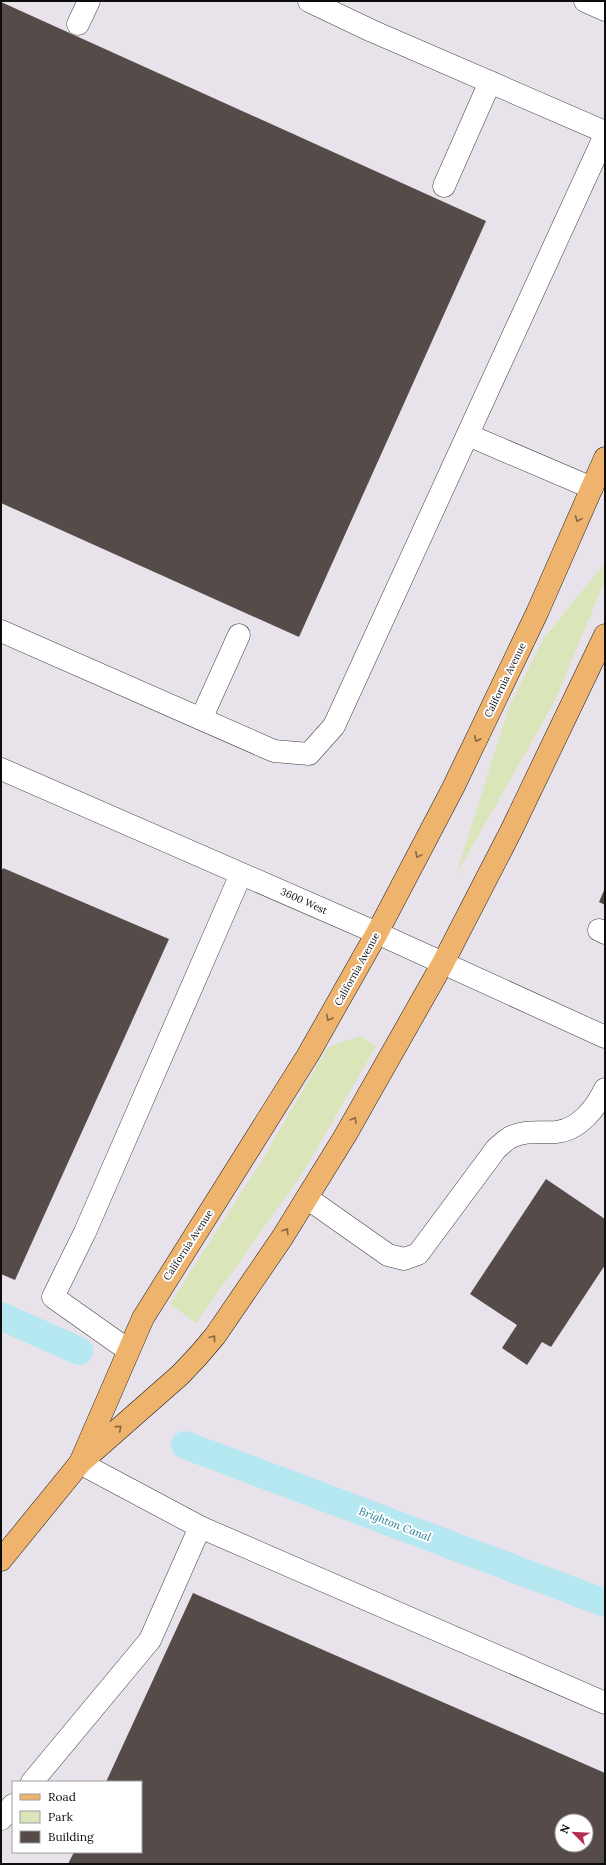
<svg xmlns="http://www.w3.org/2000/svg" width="606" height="1865" font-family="Lora,serif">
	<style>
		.industrial { fill: #e8e2eb; fill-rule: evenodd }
		.green { fill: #dae6ba }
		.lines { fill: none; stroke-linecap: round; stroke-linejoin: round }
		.canal { stroke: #b6e8f1; stroke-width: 28 }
		.building { fill: #554c4a; fill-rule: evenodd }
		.minor-casing { stroke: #404040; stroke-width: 23 }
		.major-casing { stroke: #1e1e1e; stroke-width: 23 }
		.minor { stroke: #fff; stroke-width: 22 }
		.major { stroke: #eeb36d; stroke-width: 22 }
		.oneway { stroke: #896842 }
		.labels { text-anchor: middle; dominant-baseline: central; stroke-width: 4; stroke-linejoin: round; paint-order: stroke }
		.street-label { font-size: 10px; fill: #0d0d0d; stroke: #fff }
		.water-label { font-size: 11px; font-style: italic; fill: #1f7b95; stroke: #fff }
	</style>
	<rect width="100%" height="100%" fill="#fef7ee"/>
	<path class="industrial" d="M1,1H605V1864H1ZM13,1782H141V1852H13ZM562,1821H586V1845H562Z"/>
	<g class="green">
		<path d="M605,563V580L555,701L456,875L509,707L543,639Z"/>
		<path d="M361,1036L376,1046L304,1171L196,1323L170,1304L258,1167L328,1047Z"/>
	</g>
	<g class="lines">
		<g class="canal">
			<path d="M1,1316L79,1351"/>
			<path d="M185,1445L605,1603"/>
		</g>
	</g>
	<g class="building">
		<path d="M1,2L486,221L299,637L1,503Z"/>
		<path d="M3,868L169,939L15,1280L1,1274V872Z"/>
		<path d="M605,888V905L599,902Z"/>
		<path d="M546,1179L605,1219V1265L551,1347L542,1342L527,1365L502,1348L517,1325L470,1294Z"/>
		<path d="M193,1593L605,1773V1864H68L74,1852H141V1782H106ZM562,1821H586V1845H562Z"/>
	</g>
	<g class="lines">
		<defs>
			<g id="minor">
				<path d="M309,1L372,31L605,132"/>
				<path d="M585,1L605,10"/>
				<path d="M78,24L89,1"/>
				<path d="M444,186L490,82"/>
				<path d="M468,435L592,488"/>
				<path d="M1,631L274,751L309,754L334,726L605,135"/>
				<path d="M201,719L239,635"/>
				<path d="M1,769L377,933L605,1037"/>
				<path d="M599,930L605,933"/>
				<path d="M307,1198L388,1255L404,1259L418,1254L496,1149C501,1145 505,1140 511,1137C526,1130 540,1133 556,1132C579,1130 596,1108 605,1089"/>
				<path d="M128,1350L53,1297L85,1232L241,874"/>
				<path d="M200,1527L605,1703"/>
				<path d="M32,1782L150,1640L200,1527L80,1463"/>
				<path d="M1,1819L13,1805"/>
			</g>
			<g id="major">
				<path d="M80,1463L143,1318L308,1055L377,933L453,788L537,613L605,458"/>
				<path d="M1,1560L80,1463L180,1375L198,1356L215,1336L282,1238L345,1136L443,963L511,831L605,635"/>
			</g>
		</defs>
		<use href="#minor" class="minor-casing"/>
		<use href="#major" class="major-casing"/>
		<use href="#minor" class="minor"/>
		<use href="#major" class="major"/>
	</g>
	<defs><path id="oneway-chevron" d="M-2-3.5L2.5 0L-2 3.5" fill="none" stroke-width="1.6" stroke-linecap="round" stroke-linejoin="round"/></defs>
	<g class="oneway">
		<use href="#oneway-chevron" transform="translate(578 519) rotate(114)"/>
		<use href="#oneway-chevron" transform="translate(477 739) rotate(116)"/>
		<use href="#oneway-chevron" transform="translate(418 855) rotate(118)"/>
		<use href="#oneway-chevron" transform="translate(329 1018) rotate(119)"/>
		<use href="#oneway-chevron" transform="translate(354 1120) rotate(-60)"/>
		<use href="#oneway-chevron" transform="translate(286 1231) rotate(-58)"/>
		<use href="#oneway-chevron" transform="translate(213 1338) rotate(-52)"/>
		<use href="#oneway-chevron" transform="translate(119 1428) rotate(-41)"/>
	</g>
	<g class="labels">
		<g class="street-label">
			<text transform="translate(505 680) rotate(-64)">California Avenue</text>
			<text transform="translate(304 901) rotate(24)">3600 West</text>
			<text transform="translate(357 969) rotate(-61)">California Avenue</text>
			<text transform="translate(188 1245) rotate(-57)">California Avenue</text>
		</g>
		<g class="water-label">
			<text transform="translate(395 1524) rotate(21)">Brighton Canal</text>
		</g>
	</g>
	<rect width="606" height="1865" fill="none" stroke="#0d0d0d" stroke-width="4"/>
	<rect x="12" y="1781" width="130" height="72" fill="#ffffff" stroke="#9e9e9e"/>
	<rect x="20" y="1794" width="20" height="6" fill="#eeb36d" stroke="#9e9e9e"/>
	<text x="48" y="1801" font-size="12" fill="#0d0d0d">Road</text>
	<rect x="20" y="1811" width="20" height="12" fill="#dae6ba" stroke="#9e9e9e"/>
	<text x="48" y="1821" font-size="12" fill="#0d0d0d">Park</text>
	<rect x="20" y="1831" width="20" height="12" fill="#554c4a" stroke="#9e9e9e"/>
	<text x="48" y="1841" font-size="12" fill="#0d0d0d">Building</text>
	<g transform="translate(574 1833) rotate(294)"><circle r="19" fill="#ffffff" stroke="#9e9e9e"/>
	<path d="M0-3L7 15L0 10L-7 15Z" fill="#b32f52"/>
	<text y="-6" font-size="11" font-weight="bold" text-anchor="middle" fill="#0d0d0d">N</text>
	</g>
</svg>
